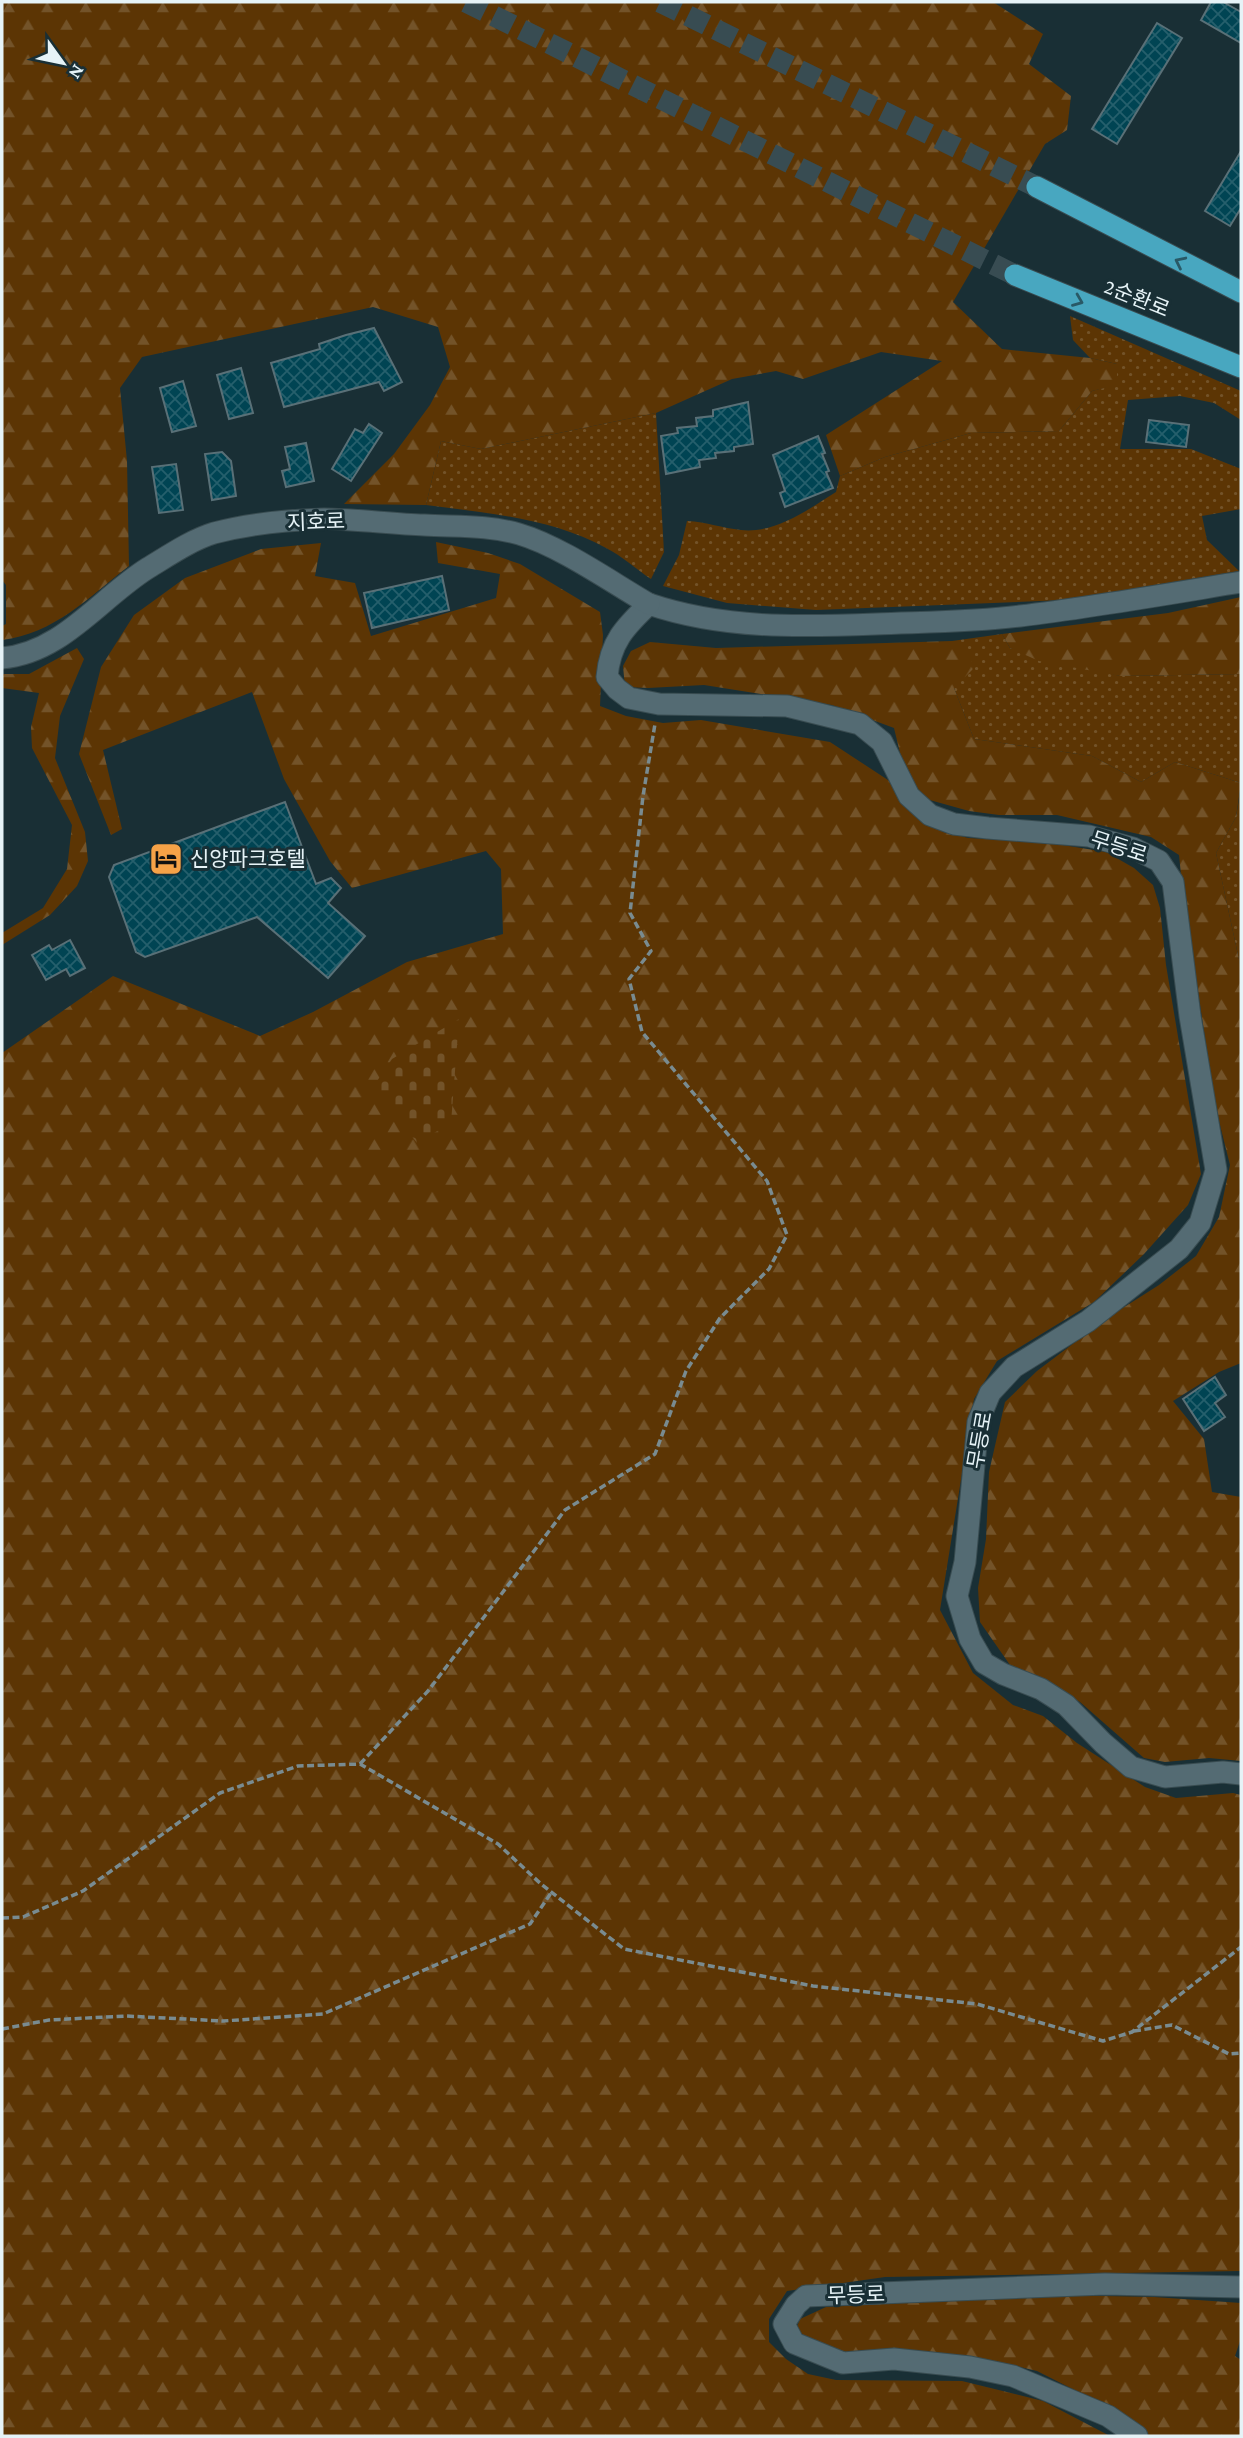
<svg xmlns="http://www.w3.org/2000/svg" width="1243" height="2438" font-family="'Crimson Pro','Noto Sans KR',serif">
	<style>
		.grass { fill: url(#grass-dots) }
		.forest { fill: url(#forest-firs) }
		.cemetery { fill: url(#cemetery-stones) }
		.building { fill: url(#building-cross-hatch); stroke: #597077; stroke-width: 2 }
		.lines { fill: none; stroke-linecap: round; stroke-linejoin: round }
		.highway-tunnel { stroke: #384c52; stroke-width: 21; stroke-dasharray: 21 10; stroke-linecap: butt }
		.secondary-casing { stroke: #394c51; stroke-width: 23 }
		.highway-casing { stroke: #394c51; stroke-width: 23 }
		.path { stroke: #798b90; stroke-width: 3.5; stroke-dasharray: 7 3.5; stroke-linecap: butt }
		.secondary { stroke: #546b73; stroke-width: 21 }
		.highway { stroke: #48a7c0; stroke-width: 21 }
		.oneway { stroke: #295966 }
		.labels { text-anchor: middle; dominant-baseline: central; stroke-width: 6; stroke-linejoin: round; paint-order: stroke }
		.street-label { font-size: 21px; fill: #e6f3f7; stroke: #192f35 }
		.poi-label { font-size: 21px; fill: #e6f3f7; stroke: #192f35; text-anchor: start }
	</style>
	<defs>
		<pattern id="grass-dots" width="8" height="8" patternUnits="userSpaceOnUse" patternTransform="scale(1.75)"><rect width="8" height="8" fill="#5c3504"/><path d="M2 2h.1M6 6h.1" fill="none" stroke="#735329" stroke-width="1.8" stroke-linecap="round"/></pattern>
		<pattern id="forest-firs" width="22" height="20" patternUnits="userSpaceOnUse" patternTransform="scale(1.75)"><rect width="22" height="20" fill="#5c3504"/><path d="M5 1l3.5 6h-7zM16 11l3.5 6h-7z" fill="#735329"/></pattern>
		<pattern id="cemetery-stones" width="16" height="16" patternUnits="userSpaceOnUse" patternTransform="scale(1.75)"><rect width="16" height="16" fill="#5c3504"/><path d="M2 7V4a2 2 0 0 1 4 0v3zM10 15v-3a2 2 0 0 1 4 0v3z" fill="#735329"/></pattern>
		<pattern id="building-cross-hatch" width="8" height="8" patternUnits="userSpaceOnUse" patternTransform="scale(1.75)"><rect width="8" height="8" fill="#004453"/><path d="M0 0l8 8M0 8l8-8" fill="none" stroke="#255f6c"/></pattern>
	</defs>
	<rect width="100%" height="100%" fill="#192f35"/>
	<g class="grass">
		<path d="M1070,316L1241,391V420L1214,403L1180,396L1128,400L1120,449H1191L1241,469V509L1202,516L1207,540L1239,571L1065,600L816,610L727,603L663,586L679,555L687,521C707,522 722,528 741,530C775,534 809,509 836,492L840,476L885,457L971,433L1059,431L1092,391L1117,384V364L1090,358L1073,340Z"/>
		<path d="M656,413L664,552L651,579C636,569 622,556 606,548C551,518 487,513 426,505L441,441L481,449Z"/>
		<path d="M1002,634L1010,648L1120,676L1241,674V783L1175,762L1141,782L1092,756L974,739L954,688L952,641Z"/>
		<path d="M1241,788V969L1216,853L1236,817Z"/>
	</g>
	<g class="forest">
		<path d="M2,2H993L1043,34L1029,64L1071,96L1067,130L1045,144L953,302L1002,349L1090,358L1117,364V385L1092,391L1059,431L971,433L885,457L840,476L826,435L942,361L881,352L803,379L776,371L732,379L656,413L481,449L441,441L426,505L344,504L394,454L430,405L450,367L438,327L373,307L142,357L120,388L127,461L129,566C89,597 54,634 2,640V626L6,624V585L2,580Z"/>
		<path d="M436,542L488,553L520,564L600,612L603,635L600,706L626,716L663,723L701,720L830,742L888,780L919,817L938,829L968,838L1044,842L1106,852L1134,868L1153,885L1160,908L1166,965L1201,1174L1188,1205L1144,1254L1094,1302L997,1361L974,1399L940,1610L973,1673L1013,1705L1043,1716L1077,1743L1145,1787L1176,1798L1233,1793L1241,1795V2271L885,2277L787,2291L769,2319V2342L786,2359L808,2374L836,2380L962,2381L1043,2401L1110,2436H2V1053L113,976L260,1036L313,1012L407,962L503,934L501,869L486,851L352,888L330,861L284,779L252,692L103,750L122,829L111,835L79,754L101,667L134,615L185,578L261,549L321,543L315,576L355,583L371,636L496,598L500,574L438,563Z"/>
		<path d="M1241,597V674L1120,676L1039,661L1010,648L1002,634L1168,613Z"/>
		<path d="M952,641L968,652L974,668L954,688L974,739L1092,756L1141,782L1175,762L1241,783L1236,817L1216,853L1241,969V1363L1219,1372L1173,1401L1204,1439L1212,1492L1241,1497V1761L1209,1758L1165,1762L1144,1758L1080,1702L1010,1665L980,1622L978,1588L986,1539L989,1472L1005,1402L1037,1371L1107,1318L1159,1285L1196,1256L1219,1217L1230,1165L1216,1109L1183,894L1179,855L1151,837L1057,815H999L969,811L919,797L901,757L894,728L832,705L704,685L648,688L625,687L623,666L631,651L650,642L716,648Z"/>
		<path d="M77,648L84,659L60,716L55,758L85,832L88,861L77,886L50,915L2,945V933L43,908L67,869L72,825L32,748L31,727L39,693L2,688V674H29Z"/>
		<path d="M1053,2295L1154,2297L1241,2303V2338L1235,2356L1241,2360V2436H1150L1112,2409L1037,2371L990,2360L902,2352L846,2356L815,2345L796,2329L800,2319L826,2307Z"/>
	</g>
	<path class="cemetery" d="M459,1019L451,1123L417,1143L373,1087L392,1059Z"/>
	<g class="building">
		<path d="M1211,2H1223L1241,12V43L1201,20Z"/>
		<path d="M1157,23L1182,38L1117,144L1092,129Z"/>
		<path d="M1241,151V208L1230,226L1205,211Z"/>
		<path d="M374,328L402,382L384,391L379,382L284,407L271,363L320,349L319,344L346,335Z"/>
		<path d="M241,368L253,413L229,419L217,375Z"/>
		<path d="M183,381L196,426L172,432L160,388Z"/>
		<path d="M748,402L753,444L734,447V451L715,453L716,458L699,460L700,467L666,474L661,436L678,433L677,428L697,426L696,418L713,416V410Z"/>
		<path d="M1149,420L1189,425L1186,447L1146,442Z"/>
		<path d="M369,424L382,433L351,481L332,469L355,429L363,433Z"/>
		<path d="M818,436L825,453L822,454L829,471L826,472L833,488L785,507L780,493L785,491L773,455Z"/>
		<path d="M306,443L314,481L286,487L282,471L290,469L285,447Z"/>
		<path d="M222,452L231,461L236,496L212,500L205,454Z"/>
		<path d="M176,464L183,510L159,513L152,467Z"/>
		<path d="M442,576L449,610L372,628L364,593Z"/>
		<path d="M285,802L316,884L331,878L341,888L328,903L365,936L328,978L257,917L145,957L136,952L109,877L114,865Z"/>
		<path d="M70,940L85,968L70,976L66,969L46,980L32,955L49,945L52,950Z"/>
		<path d="M1215,1377L1226,1395L1215,1403L1225,1417L1204,1431L1183,1399Z"/>
	</g>
	<g class="lines">
		<g class="highway-tunnel">
			<path d="M466,2L1015,275"/>
			<path d="M660,2L1037,187"/>
		</g>
		<defs>
			<g id="secondary">
				<path d="M1241,582C1168,594 1094,607 1020,616C973,622 924,622 876,624C799,627 723,629 649,604C625,627 610,642 607,677L617,689L629,698L659,704L787,706L860,724L882,742L909,796L930,815L954,824L988,828L1089,836L1133,848L1159,861L1173,882L1190,1016L1216,1170L1200,1223L1179,1249L1088,1321L1014,1367L990,1393L978,1422L965,1562L957,1596L970,1639L984,1663L1003,1674L1041,1689L1066,1705L1103,1743L1131,1767L1165,1777L1223,1772L1241,1774"/>
				<path d="M2,658C62,653 100,598 148,568C168,556 191,540 214,533C248,524 288,520 324,519C357,519 391,524 424,525C456,527 488,525 519,534C560,546 611,582 649,604"/>
				<path d="M1137,2436L1108,2416L1013,2376L970,2367L894,2359L843,2363L794,2343L784,2324L796,2305L806,2296L1105,2284L1241,2287"/>
			</g>
			<g id="highway">
				<path d="M1037,187L1241,292"/>
				<path d="M1015,275L1241,367"/>
			</g>
		</defs>
		<use href="#secondary" class="secondary-casing"/>
		<use href="#highway" class="highway-casing"/>
		<g class="path">
			<path d="M360,1764L428,1691L565,1510L655,1454L686,1371L720,1318L769,1269L787,1235L767,1181L642,1032L629,979L651,951L630,913L643,796L655,724"/>
			<path d="M2,1918L23,1917L83,1891L220,1793L298,1766L360,1764L498,1844L541,1884L624,1949L813,1986L977,2004L1103,2041L1132,2032L1241,1947"/>
			<path d="M2,2029L49,2020L126,2016L223,2021L323,2014L530,1924L551,1893"/>
			<path d="M1134,2031L1172,2025L1229,2054L1241,2053"/>
		</g>
		<use href="#secondary" class="secondary"/>
		<use href="#highway" class="highway"/>
	</g>
	<defs><path id="oneway-chevron" d="M-2-3.5L2.5 0L-2 3.5" fill="none" stroke-width="1.6" stroke-linecap="round" stroke-linejoin="round" transform="scale(1.75)"/></defs>
	<g class="oneway">
		<use href="#oneway-chevron" transform="translate(1180 262) rotate(-154)"/>
		<use href="#oneway-chevron" transform="translate(1078 301) rotate(22)"/>
	</g>
	<defs>
		<symbol id="hotel-square" viewBox="-11 -11 22 22"><rect x="-9" y="-9" width="18" height="18" rx="4" fill="#f6a247" stroke="#192f35"/><path d="M-6-4.5h1.5V1H6V5H4.5V3h-9V5H-6ZM-4 0a1.8 1.8 0 1 1 3.6 0ZM.5 0V-2.5h3Q6-2.5 6 0Z" fill="#111"/></symbol>
	</defs>
	<g fill-rule="evenodd">
		<use href="#hotel-square" x="147" y="840" width="38" height="38"/>
	</g>
	<g class="labels">
		<g class="street-label">
			<text transform="translate(1137 298) rotate(22)">2순환로</text>
			<text transform="translate(316 522) rotate(-2)">지호로</text>
			<text transform="translate(1119 847) rotate(18)">무등로</text>
			<text transform="translate(980 1440) rotate(-80)">무등로</text>
			<text transform="translate(856 2295) rotate(-2)">무등로</text>
		</g>
		<g class="poi-label">
			<text x="190" y="859">신양파크호텔</text>
		</g>
	</g>
	<rect width="1243" height="2438" fill="none" stroke="#e6f3f7" stroke-width="7"/>
	<g transform="translate(63 63) rotate(123)" stroke="#192f35" stroke-width="5" paint-order="stroke">
	<path d="M0-5L12 26L0 18L-12 26Z" fill="#e6f3f7"/>
	<text y="-10" font-size="19" font-weight="bold" text-anchor="middle" fill="#e6f3f7">N</text>
	</g>
</svg>
